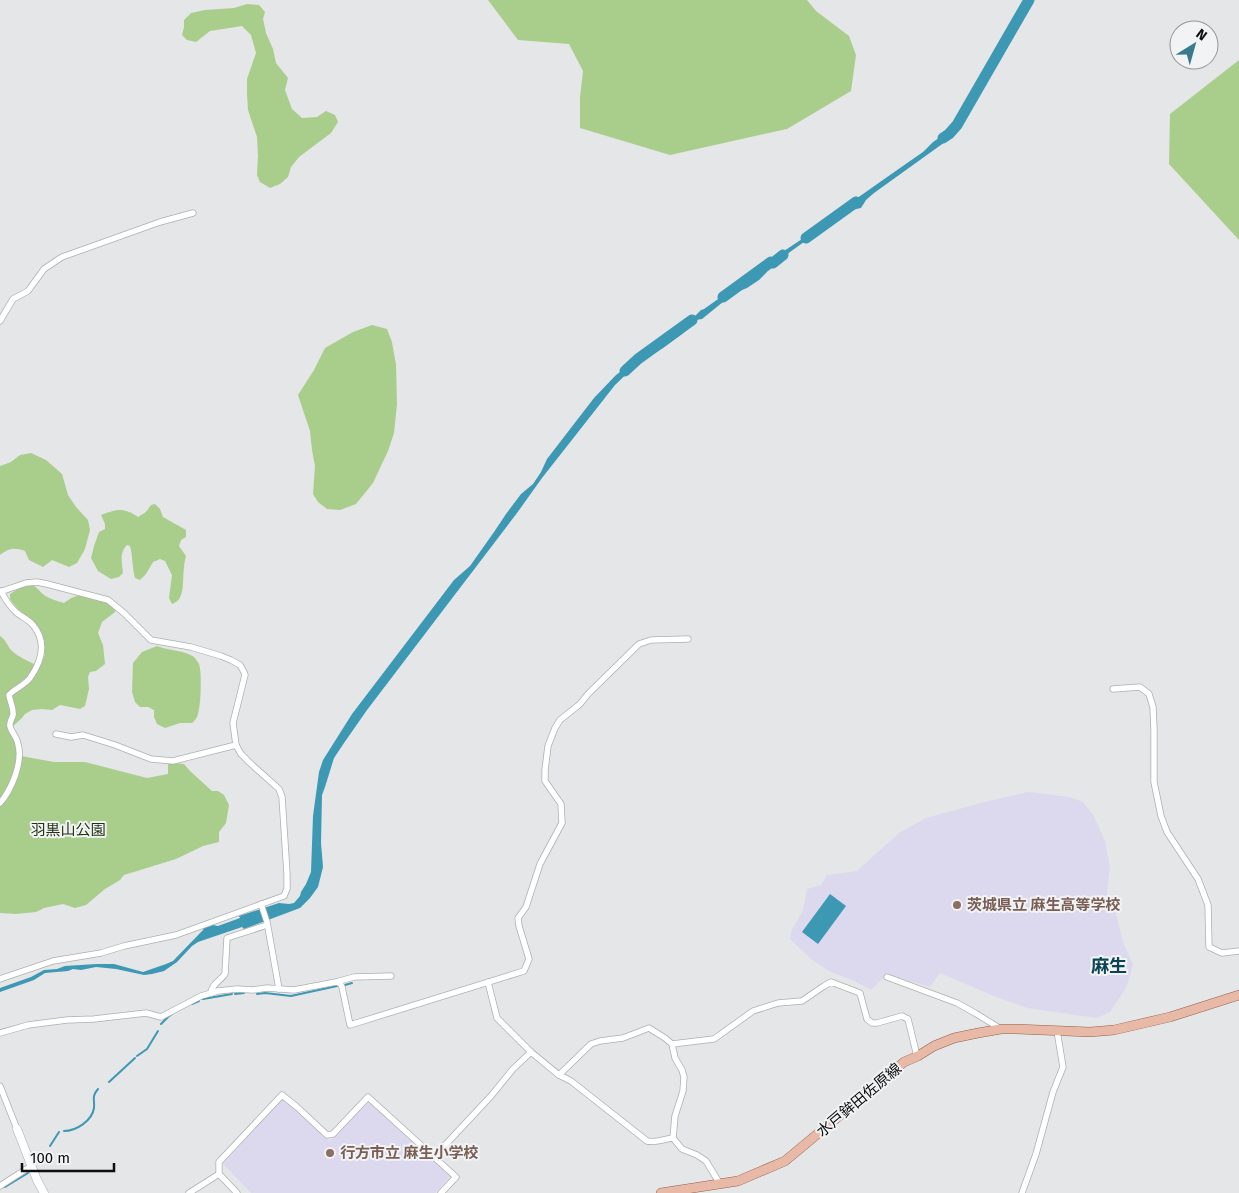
<svg xmlns="http://www.w3.org/2000/svg" width="1239" height="1193" font-family="'Fira Sans','Noto Sans JP',sans-serif">
	<style>
		.education { fill: #dcd9ef }
		.green { fill: #a9ce8c }
		.water { fill: #3d98b4 }
		.lines { fill: none; stroke-linecap: round; stroke-linejoin: round }
		.stream { stroke: #3d98b4; stroke-width: 2 }
		.river { stroke: #3d98b4; stroke-width: 11 }
		.street-casing { stroke: #adafb0; stroke-width: 7 }
		.secondary-casing { stroke: #adafb0; stroke-width: 9 }
		.primary-casing { stroke: #92604a; stroke-width: 10 }
		.street { stroke: #fff; stroke-width: 5.5 }
		.secondary { stroke: #fff; stroke-width: 8 }
		.primary { stroke: #e8b9a6; stroke-width: 9 }
		.education-dot { fill: #8d6e63; stroke: #f1f3f4; stroke-width: 2 }
		.labels { text-anchor: middle; dominant-baseline: central; stroke-width: 4; stroke-linejoin: round; paint-order: stroke }
		.park-label { font-size: 15px; fill: #223312; stroke: #f1f3f4 }
		.education-label { font-size: 15px; font-weight: bold; fill: #785e54; stroke: #f1f3f4; text-anchor: start }
		.street-label { font-size: 15px; fill: #0e0f0f; stroke: #f1f3f4 }
		.quarter-label { font-size: 18px; font-weight: bold; fill: #0b4553; stroke: #f1f3f4 }
	</style>
	<rect width="100%" height="100%" fill="#e4e6e7"/>
	<g class="education">
		<path d="M1028,792L1070,797L1083,802L1094,816L1105,841L1110,868L1106,900L1116,914L1123,942L1133,965L1126,988L1110,1012L1097,1018L1027,1008L991,995L940,973L930,987L887,974L871,990L854,981L829,971L811,959L790,939L792,930L803,910L807,889L821,885L827,875L857,871L899,833L926,818L985,802Z"/>
		<path d="M282,1098L330,1141L371,1100L451,1176L435,1193H251L223,1164Z"/>
	</g>
	<g class="green">
		<path d="M488,0H807L816,11L849,36L856,55L851,91L787,129L670,155L580,128V97L583,71L569,44L518,40Z"/>
		<path d="M247,4L259,5L265,12L263,19L266,33L273,49L276,63L288,78L285,90L292,109L302,118L317,117L326,111L335,115L338,122L331,133L299,157L291,167L288,177L280,184L270,188L260,182L257,175L258,156L257,137L248,110L247,94V79L256,53L251,35L242,26L210,31L196,42L187,40L182,35L184,27V20L191,13L205,10L234,8Z"/>
		<path d="M1239,60V240L1169,164L1170,114Z"/>
		<path d="M372,325L387,329L392,342L396,365L397,404L394,433L388,451L373,483L356,504L340,510L327,509L318,502L313,494L315,466L312,450L310,431L298,395L314,370L325,348L353,332Z"/>
		<path d="M31,453L46,460L62,474L68,495L76,507L88,520L90,530L85,549L77,563L69,567L52,560L43,567L29,560L25,551C14,547 9,548 0,555V466L11,462L20,455Z"/>
		<path d="M155,504L160,509L163,517L186,530V537L181,540L179,546L186,556C185,560 184,564 184,568C182,580 186,600 172,604L169,598L172,575L165,561L160,559L153,562L146,574L140,580L135,578C132,567 133,557 130,546L127,545C119,553 122,563 123,573L119,577L111,579L98,571L91,558L94,546L99,532L105,529V524L101,515C116,509 124,507 138,517L146,512L151,505Z"/>
		<path d="M31,584C37,587 39,591 44,595C50,599 57,601 64,603C67,601 70,598 74,597C87,592 105,601 116,607L115,612L102,622L98,633L103,645L105,664L96,671L90,672L88,677L89,689L85,706L80,709L60,705L52,710L42,709L32,710L25,714L21,719L13,726L21,756L54,762H85L147,778L168,774V764L174,763L184,764L190,771L212,791H218L224,795L229,805L226,823L219,832V842L203,846L176,859L124,875L120,880L105,889L86,905L75,908L63,904L44,908L36,912L16,914L0,913V636C6,640 7,645 11,650C17,656 26,660 34,664L44,658C49,624 25,622 10,599V594L23,586Z"/>
		<path d="M157,646C168,651 185,650 194,657C195,658 198,662 199,664C202,673 201,704 198,714C197,718 195,720 192,723H180L165,728L157,724L154,717V710L148,707H140L135,702L132,692L133,663L142,652Z"/>
	</g>
	<g class="water">
		<path d="M955,127L950,135L945,139V142L874,193L866,200L861,208L847,211L831,224L815,234L790,252L774,266L769,268L766,273L759,280L747,288L734,293L702,319L696,320L682,334L663,348L639,362L615,385L542,478L517,513L367,710L344,743L334,758L325,787L322,795L321,843L323,867L318,887L310,898L300,908L244,929L242,927L198,942L192,946L177,962L164,971L152,974L144,975L116,969L96,967L81,970L73,969L68,971L45,973L34,980L0,992V988L31,977L44,970L57,969L65,966L96,964H114L143,972L166,964L173,961L203,930L204,928L213,925L218,926L240,918L239,916L279,903L289,904L294,903L300,896L301,892L306,884L311,872L313,816L319,772L323,760L352,714L454,580L470,566L494,532L506,514L521,494L533,484L541,472L547,459L594,398L616,375L632,363L641,359L671,339L685,324L695,316L701,310L704,309L731,290L742,288L751,283L775,257L811,233L835,219L853,201L900,168L923,152L933,142Z"/>
		<path d="M830,894L846,906L818,944L802,932Z"/>
	</g>
	<g class="lines">
		<g class="stream">
			<path d="M345,985L352,983"/>
			<path d="M235,994L244,993"/>
			<path d="M257,994L265,993L291,996L337,986"/>
			<path d="M203,999L232,994"/>
			<path d="M192,1004L199,1001"/>
			<path d="M161,1024L168,1017L172,1014"/>
			<path d="M137,1056L147,1049L158,1031"/>
			<path d="M109,1082L135,1058"/>
			<path d="M64,1131C76,1131 92,1121 94,1108C95,1100 91,1097 98,1089"/>
			<path d="M50,1146L59,1132"/>
			<path d="M5,1187L28,1173"/>
		</g>
		<g class="river">
			<path d="M943,138L949,134L957,125L1029,0"/>
			<path d="M806,238L856,202"/>
			<path d="M723,297L771,262L773,263L783,255"/>
			<path d="M625,371L638,359L692,320"/>
		</g>
		<defs>
			<g id="street">
				<path d="M0,321L13,299L28,291L44,269L62,257L160,222L193,213"/>
				<path d="M0,592L26,583L37,582L47,584L108,600L124,613L151,640L191,647L221,656L231,660L240,665L244,672L245,675L233,723L236,745L241,754L250,763L279,789L282,797L287,874V889L284,896L176,935L124,946L101,953L53,961L0,979"/>
				<path d="M1113,689L1140,687L1149,694L1153,707L1154,730V782L1161,816L1167,832L1198,879L1208,905L1209,947L1222,953L1239,951"/>
				<path d="M56,734L71,737L83,735L115,745L151,759L173,761L236,745"/>
				<path d="M0,803C12,789 23,762 18,744C17,737 11,732 10,726C9,722 12,719 13,715C14,708 10,702 9,695C14,689 25,685 30,678C42,661 47,642 33,625C29,620 22,617 17,613C10,607 5,599 1,591"/>
				<path d="M261,904L267,922L279,989"/>
				<path d="M887,977L957,1003L975,1013L1001,1029"/>
				<path d="M336,982L354,977L391,976"/>
				<path d="M488,982L497,1018L531,1052L559,1075L571,1081L647,1141C657,1143 663,1139 673,1138"/>
				<path d="M211,993C211,985 221,980 225,974L227,938L267,925"/>
				<path d="M0,1033L28,1025L67,1020L94,1019L146,1013L161,1017L201,996L218,991L237,989L253,990L267,988L294,990L336,982L340,983L342,987L350,1025L524,971L529,959L519,926L518,918L526,907L540,864L562,823L561,804L545,781V770L548,746L555,728L560,720L580,704L588,694L639,644L651,640L688,639"/>
				<path d="M672,1044L675,1058L682,1070L684,1077L683,1091L675,1116L673,1138L682,1149L697,1155L706,1161L720,1184"/>
				<path d="M559,1075L591,1044L600,1041L623,1038L649,1028L665,1038L672,1044L714,1039L753,1011L778,1003L802,1001L824,986L831,982L860,993L867,1019L872,1023H877L902,1016L908,1019L916,1052L918,1056"/>
				<path d="M0,1086L17,1129"/>
				<path d="M434,1157L491,1096L513,1069L531,1052"/>
				<path d="M0,1186L31,1166"/>
				<path d="M189,1193L219,1174"/>
				<path d="M237,1193L219,1174V1162L282,1095L297,1107L327,1135L333,1134L368,1097L456,1177L441,1193"/>
				<path d="M1022,1193L1036,1154L1053,1092L1063,1067L1057,1031"/>
			</g>
			<path id="secondary" d="M17,1129L37,1180L44,1193"/>
			<path id="primary" d="M661,1193L738,1181L785,1161L904,1062L918,1056L934,1046L954,1038L978,1033L1001,1029H1015L1090,1032L1114,1030L1170,1017L1239,995"/>
		</defs>
		<use href="#street" class="street-casing"/>
		<use href="#secondary" class="secondary-casing"/>
		<use href="#primary" class="primary-casing"/>
		<use href="#street" class="street"/>
		<use href="#secondary" class="secondary"/>
		<use href="#primary" class="primary"/>
	</g>
	<g class="education-dot">
		<circle cx="957" cy="905" r="5"/>
		<circle cx="330" cy="1153" r="5"/>
	</g>
	<g class="labels">
		<g class="park-label">
			<text x="68" y="830">羽黒山公園</text>
		</g>
		<g class="education-label">
			<text x="967" y="905">茨城県立 麻生高等学校</text>
			<text x="340" y="1153">行方市立 麻生小学校</text>
		</g>
		<g class="street-label">
			<text transform="translate(859 1100) rotate(-40)">水戸鉾田佐原線</text>
		</g>
		<g class="quarter-label">
			<text x="1109" y="966">麻生</text>
		</g>
	</g>
	<g transform="translate(1194 45) rotate(37)"><circle r="24" fill="#f1f3f4" stroke="#969898"/>
	<path d="M0-4L9 19L0 12L-9 19Z" fill="#397b8d"/>
	<text y="-8" font-size="14" font-weight="bold" text-anchor="middle" fill="#0e0f0f">N</text>
	</g>
	<path d="M22 1163v8h92v-8" fill="none" stroke="#0e0f0f" stroke-width="2.5"/>
	<text x="30" y="1163" font-size="15" fill="#0e0f0f" stroke="#f1f3f4" stroke-width="4" paint-order="stroke">100 m</text>
</svg>
